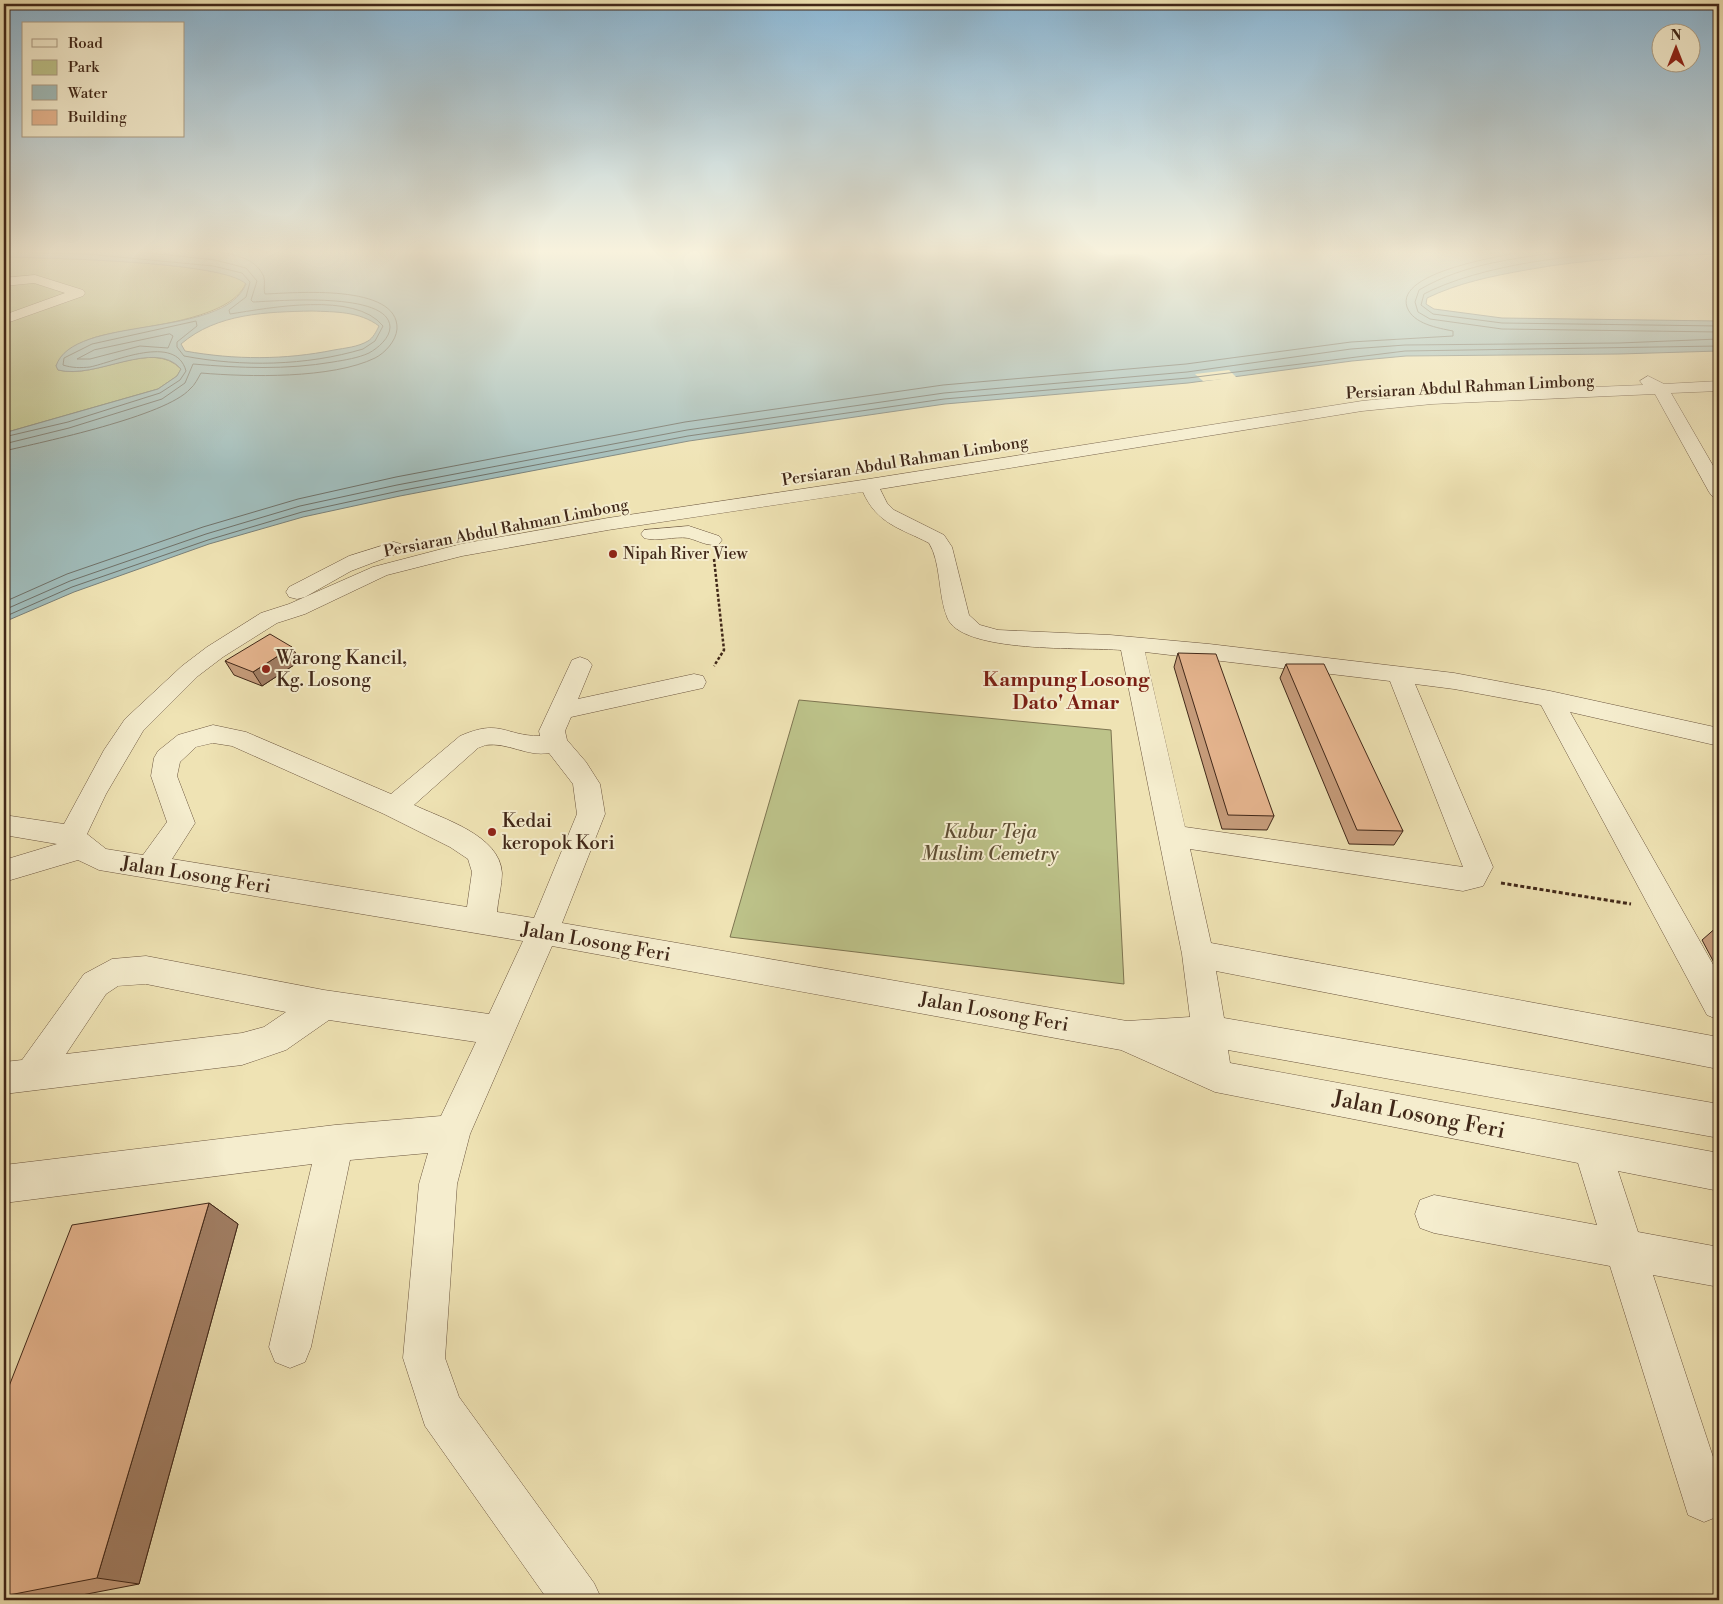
<svg xmlns="http://www.w3.org/2000/svg" width="1723" height="1604" font-family="'Libre Bodoni',serif">
	<style>
		.green { fill: #bdc38a; stroke: #7e7551 }
		.water { fill: #a0bbb9; stroke: #7a8079; fill-rule: evenodd }
		.pier { fill: #efe3b4 }
		.lines { fill: none; stroke-linecap: round; stroke-linejoin: round }
		.shore { stroke: #707168; stroke-width: 1 }
		.minor-casing { stroke: #6c563f; stroke-width: 1 }
		.path-far1 { stroke: #402718; stroke-width: 2.5; stroke-dasharray: 3 2; stroke-linecap: butt }
		.path { stroke: #402718; stroke-width: 3; stroke-dasharray: 4 2.5; stroke-linecap: butt }
		.minor { fill: #f5edce; fill-rule: evenodd }
		.wall { fill: #c79d7c; stroke: #402718 }
		.shaded-wall { fill: #a27f65; stroke: #402718 }
		.building { fill: #e7b690; stroke: #402718 }
		.poi-dot { fill: #8f2418; stroke: #f5edce; stroke-width: 2 }
		.labels { text-anchor: middle; dominant-baseline: central; stroke-width: 4; stroke-linejoin: round; paint-order: stroke }
		.far-street-label { font-size: 16px; fill: #402718; stroke: #f5edce }
		.far-poi-label { font-size: 16px; fill: #402718; stroke: #f5edce; text-anchor: start }
		.poi-label { font-size: 19px; fill: #402718; stroke: #f5edce; text-anchor: start }
		.park-label { font-size: 19px; font-style: italic; fill: #5f4e34; stroke: #f5edce }
		.street-label { font-size: 19px; fill: #402718; stroke: #f5edce }
		.neighbourhood-label { font-size: 20px; font-weight: bold; fill: #7a1f14; stroke: #f5edce }
		.near-street-label { font-size: 22px; fill: #402718; stroke: #f5edce }
	</style>
	<rect width="100%" height="100%" fill="#efe3b4"/>
	<filter id="stains"><feTurbulence type="fractalNoise" baseFrequency=".004" numOctaves="4"/><feColorMatrix values="0 0 0 0 .2 0 0 0 0 .09 0 0 0 0 .02 0 0 0 .5 -.17"/></filter>
	<radialGradient id="worn" r=".72"><stop offset=".6" stop-color="#630" stop-opacity="0"/><stop offset="1" stop-color="#630" stop-opacity=".3"/></radialGradient>
	<g class="green">
		<path d="M4,257C44,258 223,261 246,283C230,323 131,326 93,338C80,342 67,357 56,365L58,370C97,380 151,338 181,369L177,376L158,389L4,433Z"/>
		<path d="M799,700L1111,730L1124,984L730,937Z"/>
	</g>
	<path class="water" d="M4,250H1719V254C1653,256 1591,258 1526,270C1492,276 1458,283 1427,298L1426,304L1434,309L1502,318L1719,321V351L1619,354L1406,356L1352,361L1188,383L945,404L689,441L400,496L303,517L209,544L74,592L4,622V433L158,389L177,376L181,369C155,338 96,380 58,370L56,366C73,314 223,340 246,284C223,261 44,258 4,257ZM312,311C335,312 359,311 379,326C376,332 373,338 368,341C358,347 345,348 334,350C285,360 235,360 185,351L181,344C217,313 267,312 312,311Z"/>
	<path class="pier" d="M1229,370L1237,378L1203,381L1195,374Z"/>
	<g class="lines">
		<g class="shore">
			<path d="M1578,250C1525,257 1466,262 1419,290L1415,302L1418,312L1430,319L1502,329L1719,332"/>
			<path d="M1667,250C1593,253 1499,260 1432,290L1424,294L1421,305L1433,314L1502,323L1719,326"/>
			<path d="M4,252L87,254L213,266L242,273L250,282L246,297L229,310L230,314C269,308 355,291 383,326L375,341L363,349C306,366 242,367 184,356L177,347V342L197,326L196,321L92,344L64,358L63,365C72,368 81,368 90,367C114,362 176,333 186,371L180,380L160,393L68,422L4,437"/>
			<path d="M170,334L173,336L168,348L140,346L90,359H77L94,350Z"/>
			<path d="M4,444L69,428L162,399L185,383L193,364C240,368 286,370 333,362C345,360 358,358 369,353C378,348 390,338 390,327C389,291 277,301 253,302L251,300L257,281L246,268L215,260L123,250"/>
			<path d="M4,451C43,442 166,416 190,389C195,385 198,378 201,373C248,377 332,379 375,358C385,353 396,341 397,329C399,283 293,293 265,294C263,288 266,281 263,275C252,252 216,252 195,250"/>
			<path d="M4,602L67,574L203,527L298,499L396,477L685,422L943,385L1186,364L1351,342L1453,336V331C1438,328 1413,324 1407,307C1395,271 1505,256 1529,250"/>
			<path d="M4,610L70,581L206,534L300,506L397,485L687,430L944,393L1187,372L1351,349L1405,345L1619,343L1719,339"/>
			<path d="M4,617L72,587L208,540L302,512L399,491L688,436L944,399L1188,378L1405,351L1719,346"/>
		</g>
		<defs>
			<g id="minor">
				<path d="M35,275L83,290L85,293L83,296L4,324V315L65,293L34,283L4,286V278Z"/>
				<path d="M1648,376L1664,384L1719,381V391L1671,393L1719,476V498L1712,496L1709,492L1655,394L1432,404L1362,411L880,489L887,503L894,510L944,535L952,547L969,615L980,625L998,630L1110,635L1209,644L1454,673L1550,691L1719,728V746L1570,712L1719,975V1020L1707,1015L1541,705L1454,689L1415,684L1493,867L1483,886L1463,891L1190,849L1211,943L1713,1036L1719,1035V1067L1713,1068L1216,971L1224,1018L1719,1104V1138L1228,1050L1230,1063L1719,1153V1191L1618,1171L1638,1232L1719,1247V1287L1653,1275L1719,1475V1516L1704,1522L1688,1515L1610,1266L1434,1233L1420,1228L1415,1214L1420,1200L1434,1195L1597,1225L1578,1163L1215,1092L1121,1050L552,946L470,1134L457,1184L445,1358L459,1397L594,1583L602,1600H548L425,1426L403,1358L419,1184L428,1153L350,1160L311,1347L305,1362L290,1368L275,1362L269,1347L312,1164L4,1203V1165L335,1125L441,1116L476,1042L329,1020L286,1050L242,1065L4,1094V1062L22,1060L84,974L112,959L146,956L324,990L489,1014L523,941L99,870L78,860L4,882V860L57,844L4,835V815L64,824L104,750L125,719L182,666L207,647L261,613L289,604L373,567L461,544L608,518L869,479L1362,401L1432,394L1643,385L1640,381ZM863,492C877,524 900,528 929,543C941,562 938,595 947,617C960,654 1085,647 1121,650L1182,954L1190,1017L1127,1021L562,923L605,814L600,784L586,762L567,740L565,731L571,717L703,688L706,682L703,676L694,674L578,699L592,665L588,660L580,657L572,660L539,731L540,736C504,736 501,718 460,736L391,794L246,732L213,725L178,735L158,751L154,758L151,776L167,822L143,855L106,849L87,834L106,794L143,731L198,676L223,657L277,623L305,614L387,575L462,556L608,530ZM1145,652L1390,681L1463,867L1185,827ZM213,743L232,746L384,814L450,847L468,859L472,872L467,907L172,859L195,823L177,776L180,762L196,747ZM486,745C508,742 527,757 549,753L573,784L577,814L534,918L497,912C498,899 502,885 502,873C500,835 443,819 414,805L478,748ZM146,984L286,1012L264,1027L242,1033L66,1054L106,994L118,986Z"/>
				<path d="M689,526L719,536L722,540L719,544C707,547 700,541 688,538C674,536 658,542 644,538L641,534L644,530Z"/>
				<path d="M394,542L401,544L404,548L401,552L351,571L305,597L297,599L289,597L286,592L289,587L349,556Z"/>
			</g>
		</defs>
		<use href="#minor" class="minor-casing"/>
		<path class="path-far1" d="M714,559L724,650L714,666"/>
		<path class="path" d="M1501,883L1631,904"/>
		<use href="#minor" class="minor"/>
	</g>
	<g class="wall">
		<path d="M292,647L300,661L262,686L234,675L225,661Z"/>
		<path d="M1178,653L1274,816L1267,830L1222,829L1174,667Z"/>
		<path d="M1286,664L1403,831L1394,845L1349,844L1280,678Z"/>
		<path d="M1718,926H1719V972L1702,940Z"/>
		<path d="M209,1203L238,1224L139,1584L56,1600H4V1399Z"/>
	</g>
	<g class="shaded-wall">
		<path d="M292,647L300,661L262,686L253,672Z"/>
		<path d="M209,1203L238,1224L139,1584L97,1578Z"/>
	</g>
	<g class="building">
		<path d="M270,634L292,647L253,672L225,661Z"/>
		<path d="M1178,653L1216,654L1274,816L1228,815Z"/>
		<path d="M1286,664H1324L1403,831L1357,830Z"/>
		<path d="M209,1203L97,1578L4,1596V1399L72,1225Z"/>
	</g>
	<linearGradient id="sky" x2="0" y2="1"><stop stop-color="#8bb7d5"/><stop offset="0.53" stop-color="#f8f2dd"/><stop offset="1" stop-color="#f8f2dd" stop-opacity="0"/></linearGradient>
	<rect width="1723" height="475" fill="url(#sky)"/>
	<g class="poi-dot">
		<circle cx="613" cy="554" r="5"/>
		<circle cx="266" cy="669" r="5"/>
		<circle cx="492" cy="832" r="5"/>
	</g>
	<g class="labels">
		<g class="far-street-label">
			<text transform="translate(1470 387) rotate(-3)">Persiaran Abdul Rahman Limbong</text>
			<text transform="translate(905 461) rotate(-9)">Persiaran Abdul Rahman Limbong</text>
			<text transform="translate(506 528) rotate(-11)">Persiaran Abdul Rahman Limbong</text>
		</g>
		<g class="far-poi-label">
			<text x="623" y="554">Nipah River View</text>
		</g>
		<g class="poi-label">
			<text x="276" y="658">Warong Kancil,<tspan x="276" dy="22">Kg. Losong</tspan></text>
			<text x="502" y="821">Kedai<tspan x="502" dy="22">keropok Kori</tspan></text>
		</g>
		<g class="park-label">
			<text x="990" y="832">Kubur Teja<tspan x="990" dy="22">Muslim Cemetry</tspan></text>
		</g>
		<g class="street-label">
			<text transform="translate(196 875) rotate(9)">Jalan Losong Feri</text>
			<text transform="translate(596 942) rotate(10)">Jalan Losong Feri</text>
			<text transform="translate(994 1012) rotate(10)">Jalan Losong Feri</text>
		</g>
		<g class="neighbourhood-label">
			<text x="1066" y="680">Kampung Losong<tspan x="1066" dy="23">Dato' Amar</tspan></text>
		</g>
		<g class="near-street-label">
			<text transform="translate(1419 1115) rotate(11)">Jalan Losong Feri</text>
		</g>
	</g>
	<rect width="1723" height="1604" fill="none" stroke="#efe3b4" stroke-width="20"/>
	<rect x="5" y="5" width="1713" height="1594" fill="none" stroke="#402718" stroke-width="2.5"/>
	<rect x="10" y="10" width="1703" height="1584" fill="none" stroke="#402718"/>
	<rect x="22" y="22" width="162" height="115" fill="#f5edce" stroke="#ad9e85"/>
	<rect x="32" y="39" width="25" height="8" fill="#f5edce" stroke="#ad9e85"/>
	<text x="68" y="48" font-size="15" fill="#402718">Road</text>
	<rect x="32" y="60" width="25" height="15" fill="#bdc38a" stroke="#ad9e85"/>
	<text x="68" y="72" font-size="15" fill="#402718">Park</text>
	<rect x="32" y="85" width="25" height="15" fill="#a0bbb9" stroke="#ad9e85"/>
	<text x="68" y="98" font-size="15" fill="#402718">Water</text>
	<rect x="32" y="110" width="25" height="15" fill="#e7b690" stroke="#ad9e85"/>
	<text x="68" y="122" font-size="15" fill="#402718">Building</text>
	<g transform="translate(1676 48)"><circle r="24" fill="#f5edce" stroke="#ad9e85"/>
	<path d="M0-4L9 19L0 12L-9 19Z" fill="#8f2418"/>
	<text y="-8" font-size="14" font-weight="bold" text-anchor="middle" fill="#402718">N</text>
	</g>
	<rect width="100%" height="100%" filter="url(#stains)"/>
	<rect width="100%" height="100%" fill="url(#worn)"/>
</svg>
